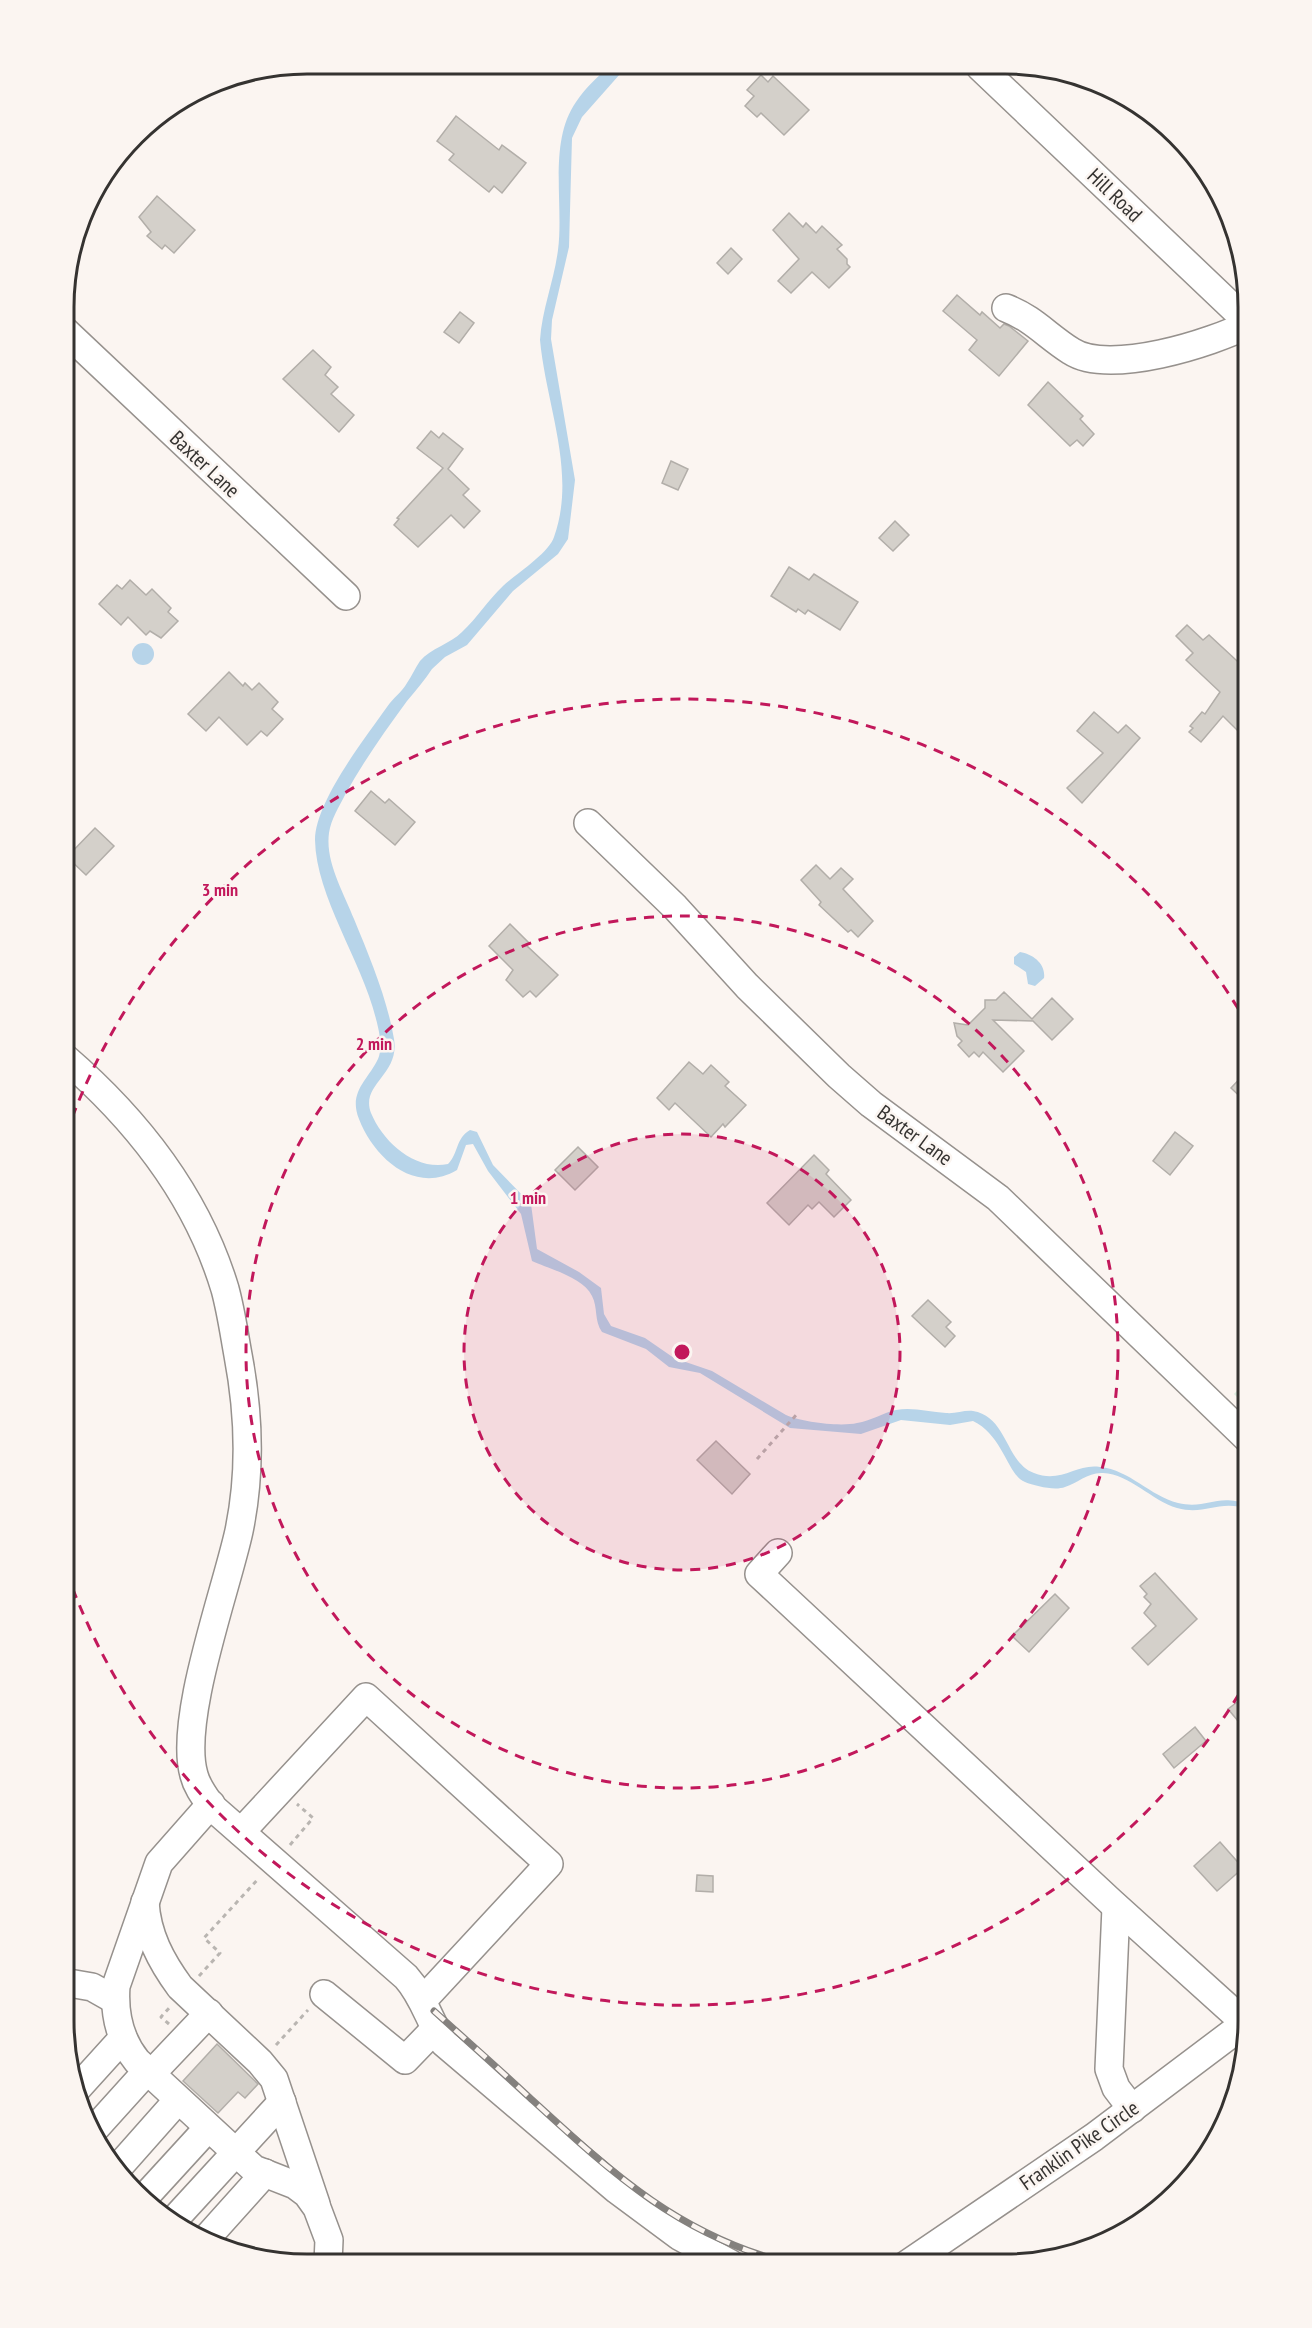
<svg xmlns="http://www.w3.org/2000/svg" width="1312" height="2328" font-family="'PT Sans Narrow',sans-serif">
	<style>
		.green { fill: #daecde }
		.water { fill: #b7d4e9 }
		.building { fill: #d4d0ca; stroke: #b2aea9; stroke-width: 1.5 }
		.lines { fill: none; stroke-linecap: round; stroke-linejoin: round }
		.minor-casing { stroke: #96918d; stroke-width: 30 }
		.path { stroke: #b9b5b1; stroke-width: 3; stroke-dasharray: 4.5 4.5; stroke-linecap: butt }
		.minor { stroke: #fff; stroke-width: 27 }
		.rail-casing { stroke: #84817e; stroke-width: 7 }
		.rail { stroke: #fbf5f1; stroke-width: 4.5; stroke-dasharray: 14; stroke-linecap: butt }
		.ring { fill: none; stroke: #c2185b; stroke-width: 3; stroke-dasharray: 10 8 }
		.labels { text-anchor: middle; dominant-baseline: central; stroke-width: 5; stroke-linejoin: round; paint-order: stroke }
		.street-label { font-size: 21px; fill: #353331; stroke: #fbf5f1 }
		.rim { fill: none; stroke: #353331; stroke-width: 3 }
		.centre { fill: #c2185b; stroke: #fbf5f1; stroke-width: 3 }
		.ring-label { font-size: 18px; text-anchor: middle; font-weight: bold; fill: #c2185b; stroke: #fbf5f1; stroke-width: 5; stroke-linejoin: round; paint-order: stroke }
	</style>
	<rect width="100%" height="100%" fill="#fbf5f1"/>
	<path class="green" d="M1249,1378V1409L1234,1394Z"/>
	<g class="water">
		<path d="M610,65H628L582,117L572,138L569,247L552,320L551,339L575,480L568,539L558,554L513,591L467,645L445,657L432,669C425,680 416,690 407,701C385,731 363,762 345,795C339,807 331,819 329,833C325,862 344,893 354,919C370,958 387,998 394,1039C400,1075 360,1084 371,1113C383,1142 415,1171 448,1164C459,1153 455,1139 470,1130L477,1132L493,1165L531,1204L537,1249L579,1272L601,1288L604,1314L611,1326L645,1338L674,1358L712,1371L786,1415C802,1422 840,1427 857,1423C871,1421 882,1413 896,1410C913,1407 929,1412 946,1413C955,1414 964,1410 973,1411C1008,1417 1005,1462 1034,1473C1061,1484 1077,1463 1100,1467C1130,1470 1150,1496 1178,1503C1208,1510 1216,1492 1249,1505V1509C1217,1499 1206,1516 1177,1508C1152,1501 1130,1474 1103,1473C1088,1472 1078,1483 1065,1487C1055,1491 1035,1486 1025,1482C1008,1476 1003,1435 973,1421L950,1425L901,1420L861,1434L790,1428L700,1373L669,1367L646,1349L602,1332C594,1321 598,1307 592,1296C583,1277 549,1269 532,1261L521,1214L488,1171L473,1144L466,1145L457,1170C415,1195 374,1158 359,1119C348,1092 368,1080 378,1059C383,1048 379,1030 376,1019C362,961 316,897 315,840C315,802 365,738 387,707C393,698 402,692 407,683C412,676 415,668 420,661C431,648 450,644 462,632C477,618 488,600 503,586C516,574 549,553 554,537C577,473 546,405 540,340C542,309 554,281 558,250C564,204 548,142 576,102C585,88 598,77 610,65Z"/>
		<circle cx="143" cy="654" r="11"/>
		<path d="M1020,952C1033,954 1046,964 1044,978L1035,986L1028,984L1026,972L1014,964V957Z"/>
	</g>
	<g class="building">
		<path d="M761,75L768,82L773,76L809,110L784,135L761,113L757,117L745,106L754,96L747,90Z"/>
		<path d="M456,116L499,150L502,145L526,163L502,193L494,186L489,192L449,160L454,154L437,141Z"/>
		<path d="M157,196L195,230L174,253L165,245L162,249L147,236L151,232L139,217Z"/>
		<path d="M789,213L803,227L806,223L816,233L822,226L842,245L837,249L847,259V264L850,267L829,288L812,272L791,293L778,281L799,259L773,230Z"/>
		<path d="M731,248L742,259L728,274L717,263Z"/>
		<path d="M957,295L980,315L982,312L1000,328L1004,324L1009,326L1028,341L999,376L969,350L977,340L943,311Z"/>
		<path d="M460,312L474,323L459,343L444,332Z"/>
		<path d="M313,350L331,367L325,375L338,387L331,394L354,415L339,432L283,379Z"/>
		<path d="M1048,382L1083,416L1080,419L1094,434L1083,446L1077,440L1070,446L1028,405Z"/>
		<path d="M431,431L439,438L443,433L463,449L448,469L469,489L463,495L480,511L464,528L451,515L418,547L394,525L399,519L397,518L443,468L417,448Z"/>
		<path d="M671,461L688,469L678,490L662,483Z"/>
		<path d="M895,521L909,535L893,551L879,538Z"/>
		<path d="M789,567L809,580L814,574L858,602L840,630L808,610L805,614L798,609L796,612L771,596Z"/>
		<path d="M130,580L146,595L152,589L171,608L168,612L178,621L161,638L150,631L146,635L128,617L121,625L99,604L117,585L122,589Z"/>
		<path d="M1187,625L1203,640L1209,635L1249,672V698L1242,705L1249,712V717L1237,730L1223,716L1201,742L1189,732L1193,728L1190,726L1202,712L1205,714L1220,692L1186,660L1193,653L1176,636Z"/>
		<path d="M229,672L243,686L245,683L252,690L259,683L278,702L272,709L283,719L267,736L261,731L247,745L219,717L206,731L188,714Z"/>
		<path d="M1094,712L1118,733L1126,725L1140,738L1082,803L1067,788L1103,753L1077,731Z"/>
		<path d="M371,791L385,803L389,799L415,822L395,845L355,811Z"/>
		<path d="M95,828L114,846L86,875L67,857Z"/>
		<path d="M816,865L830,879L841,868L853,879L843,889L873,921L858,937L851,930L848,932L819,905L821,902L801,880Z"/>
		<path d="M510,924L529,943L526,945L558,975L536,997L530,991L523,997L506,980L513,970L489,946Z"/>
		<path d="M1004,992L1032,1019L1052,998L1073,1019L1052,1040L1033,1021L993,1020L1024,1051L1003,1072L983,1052L979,1057L974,1052L969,1057L958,1045L962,1041L957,1036L954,1023L968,1025L985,1008V1000H996Z"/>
		<path d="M689,1062L703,1074L711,1065L729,1082L725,1086L746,1105L725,1127L723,1124L711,1137L675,1103L669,1110L657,1098Z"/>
		<path d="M1249,1069V1105L1231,1088Z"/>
		<path d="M1175,1132L1193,1146L1170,1175L1153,1161Z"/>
		<path d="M578,1147L598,1167L575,1190L555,1170Z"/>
		<path d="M814,1155L829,1170L826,1174L851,1200L834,1217L819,1202L812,1209L808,1205L789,1225L767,1203Z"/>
		<path d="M928,1300L951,1322L946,1327L955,1336L945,1347L912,1316Z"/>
		<path d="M716,1441L750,1474L732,1494L697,1460Z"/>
		<path d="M1155,1573L1197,1619L1148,1665L1132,1648L1156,1626L1144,1613L1151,1604L1144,1597L1147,1594L1140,1586Z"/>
		<path d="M1055,1594L1069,1608L1029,1652L1012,1636Z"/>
		<path d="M1249,1693V1734L1228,1709Z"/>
		<path d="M1195,1727L1206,1741L1174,1768L1163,1754Z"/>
		<path d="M1220,1842L1243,1868L1217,1891L1194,1866Z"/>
		<path d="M697,1875L713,1876V1892L696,1891Z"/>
		<path d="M217,2044L258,2084L245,2098L238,2092L218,2113L183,2081Z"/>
	</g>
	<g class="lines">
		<defs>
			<g id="minor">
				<path d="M980,67L1249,323"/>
				<path d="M1006,308C1034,319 1047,336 1071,351C1109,376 1212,343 1249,324"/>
				<path d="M65,331L346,596"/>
				<path d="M588,823L675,907L747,986L839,1076L871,1104L998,1198L1249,1440"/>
				<path d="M64,1057C136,1119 197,1196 225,1289C231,1311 234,1333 238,1355C249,1413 251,1473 239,1531C226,1591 178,1720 194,1775C197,1787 205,1797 212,1807L406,1977C424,1997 429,2021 444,2043L617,2190L679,2236L731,2264"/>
				<path d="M778,1553L759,1574L1111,1902L1245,2023"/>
				<path d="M211,1804L159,1863L116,1986C114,2013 120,2040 137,2061L254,2169L295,2185L307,2194L317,2208L329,2240L328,2263"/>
				<path d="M241,1832L366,1697L549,1864L423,2000"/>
				<path d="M145,1902C147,1935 161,1961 180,1987L260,2062L274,2079L316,2204"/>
				<path d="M1116,1907L1109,2069L1116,2088L1132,2109"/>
				<path d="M63,1982L92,1987L115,2000"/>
				<path d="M324,1994L405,2060L435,2029"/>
				<path d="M151,2074L209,2013"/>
				<path d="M75,2091L123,2038"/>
				<path d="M92,2132L147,2071"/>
				<path d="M116,2170L178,2100"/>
				<path d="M143,2199L208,2128"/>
				<path d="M172,2222L282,2102"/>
				<path d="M204,2241L265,2173"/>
				<path d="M906,2265L1094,2137L1248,2021"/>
			</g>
		</defs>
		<use href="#minor" class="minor-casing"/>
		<g class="path">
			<path d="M757,1459L797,1414"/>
			<path d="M290,1845L313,1818L297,1804"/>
			<path d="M199,1976L220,1953L204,1938L259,1878"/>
			<path d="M169,2024L161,2017L170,2007"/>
			<path d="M276,2045L308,2010"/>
		</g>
		<use href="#minor" class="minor"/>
		<defs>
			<g id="rail">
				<path d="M434,2011C466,2040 498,2068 529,2097C612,2173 679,2236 792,2264"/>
				<path d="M1066,2255L1094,2244L1151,2214"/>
			</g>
		</defs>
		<use href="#rail" class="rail-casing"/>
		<use href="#rail" class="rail"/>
	</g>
	<circle cx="682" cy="1352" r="218" fill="#c2185b" fill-opacity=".12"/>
	<g class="ring">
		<circle cx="682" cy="1352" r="218"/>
		<circle cx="682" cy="1352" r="436"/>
		<path d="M1248 1679A654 654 0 0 1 64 1565M66 1134A654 654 0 0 1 1248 1025"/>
	</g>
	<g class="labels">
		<g class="street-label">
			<text transform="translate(1115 195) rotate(44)">Hill Road</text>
			<text transform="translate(205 464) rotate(43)">Baxter Lane</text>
			<text transform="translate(915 1135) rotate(36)">Baxter Lane</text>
			<text transform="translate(1079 2145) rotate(-35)">Franklin Pike Circle</text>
		</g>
	</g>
	<path d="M0 0H1312V2328H0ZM307 74H1005A233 233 0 0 1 1238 307V2021A233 233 0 0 1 1005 2254H307A233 233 0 0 1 74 2021V307A233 233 0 0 1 307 74Z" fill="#fbf5f1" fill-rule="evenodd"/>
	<path class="rim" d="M307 74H1005A233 233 0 0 1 1238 307V2021A233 233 0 0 1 1005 2254H307A233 233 0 0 1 74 2021V307A233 233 0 0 1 307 74Z"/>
	<circle cx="682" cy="1352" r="9" class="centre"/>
	<g class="ring-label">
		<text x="220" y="896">3 min</text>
		<text x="374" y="1050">2 min</text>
		<text x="528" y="1204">1 min</text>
	</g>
</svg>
